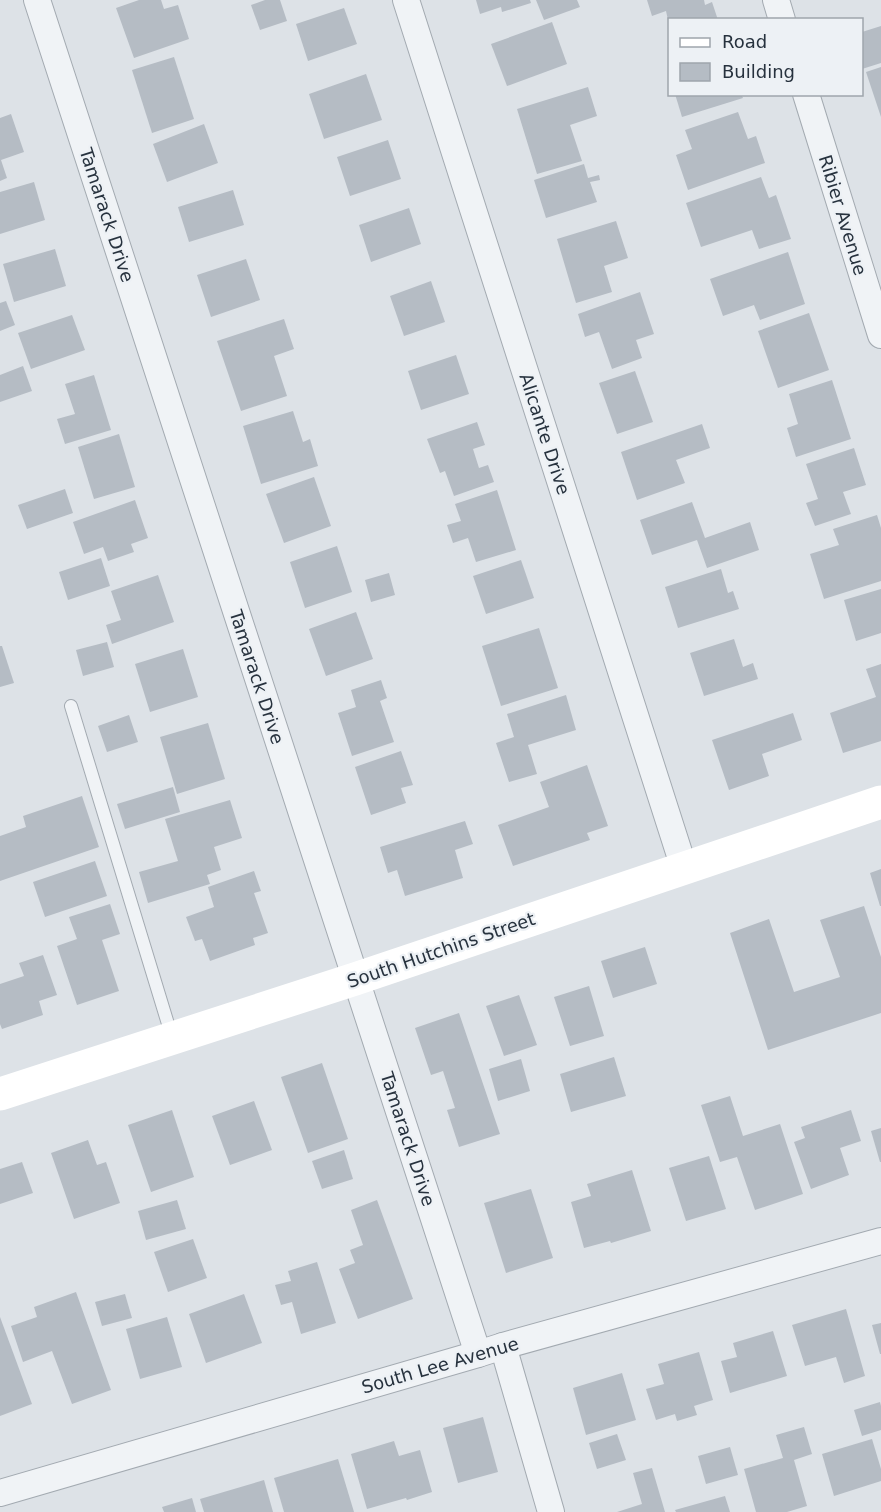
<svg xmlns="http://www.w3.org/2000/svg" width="881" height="1512" font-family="'DejaVu Sans',sans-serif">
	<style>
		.building { fill: #b5bcc4 }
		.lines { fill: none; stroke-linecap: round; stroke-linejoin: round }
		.service-casing { stroke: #a3aab1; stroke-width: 14 }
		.minor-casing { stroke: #a3aab1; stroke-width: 28 }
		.service { stroke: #f0f3f6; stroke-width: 12 }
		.minor { stroke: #f0f3f6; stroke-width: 26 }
		.secondary { stroke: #fff; stroke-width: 33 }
		.labels { text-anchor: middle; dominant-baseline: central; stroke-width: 4.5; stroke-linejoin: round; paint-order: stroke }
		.street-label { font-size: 18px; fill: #27323e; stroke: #edf1f5 }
	</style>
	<rect width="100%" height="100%" fill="#dde2e7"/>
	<g class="building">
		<path d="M139,0H161L164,9L178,5L189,39L134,58L116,8Z"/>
		<path d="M265,0H280L287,21L260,30L251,5Z"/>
		<path d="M476,0H530L531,3L502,12L501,7L480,14Z"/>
		<path d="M536,0H577L580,7L544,20Z"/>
		<path d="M647,0H704L705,5L712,2L718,20H668L666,11L652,16Z"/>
		<path d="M344,8L357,44L308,61L296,24Z"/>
		<path d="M552,22L567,64L507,86L491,44Z"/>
		<path d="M881,26V63L862,69V32Z"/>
		<path d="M174,57L194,119L152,133L132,70Z"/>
		<path d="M881,67V117L866,72Z"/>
		<path d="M366,74L382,120L324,139L309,94Z"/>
		<path d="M588,87L597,116L570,125L582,161L537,174L517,109Z"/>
		<path d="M675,94H741L743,98L682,117Z"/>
		<path d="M738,112L748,139L756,136L765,163L688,190L676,155L692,149L685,130Z"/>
		<path d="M11,114L24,152L1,160L7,178L0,181V118Z"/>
		<path d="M204,124L218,163L167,182L153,144Z"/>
		<path d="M388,140L401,179L350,196L337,157Z"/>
		<path d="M584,164L588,178L599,175L600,180L590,182L597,202L546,218L534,180Z"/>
		<path d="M761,177L769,198L776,195L791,239L759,249L752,230L701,247L686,203Z"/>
		<path d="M34,182L45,220L0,234V192Z"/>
		<path d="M233,190L244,225L189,242L178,207Z"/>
		<path d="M409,208L421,244L371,262L359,225Z"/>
		<path d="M616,221L628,258L604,266L612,292L576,303L557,239Z"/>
		<path d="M55,249L66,286L14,302L3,264Z"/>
		<path d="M788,252L805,304L760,320L754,305L723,316L710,279Z"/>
		<path d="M246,259L260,300L211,317L197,275Z"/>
		<path d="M431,281L445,322L404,336L390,296Z"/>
		<path d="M640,292L654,334L636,340L642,358L612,369L599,332L585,337L578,314Z"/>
		<path d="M6,301L15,325L0,331V303Z"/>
		<path d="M809,313L829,370L778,388L758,331Z"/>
		<path d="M72,315L85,350L31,369L18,333Z"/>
		<path d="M284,319L294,349L274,356L287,396L241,411L217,341Z"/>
		<path d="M456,355L469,394L421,410L408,371Z"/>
		<path d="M23,366L32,391L0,402V375Z"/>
		<path d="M635,371L653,422L617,434L599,383Z"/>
		<path d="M94,375L111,430L65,444L57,419L75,414L65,384Z"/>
		<path d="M832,380L851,439L796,457L787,428L798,424L789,394Z"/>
		<path d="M293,411L303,442L310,439L318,466L261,484L243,426Z"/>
		<path d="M477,422L485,445L473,449L479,468L488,465L494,482L454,496L445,471L440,473L427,439Z"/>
		<path d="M702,424L710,448L676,460L685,483L637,500L621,452Z"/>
		<path d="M119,434L135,487L94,499L78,447Z"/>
		<path d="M854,448L866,485L843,492L851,514L815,526L806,503L818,499L806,464Z"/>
		<path d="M314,477L331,526L284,543L266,494Z"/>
		<path d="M65,489L73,513L27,529L18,505Z"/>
		<path d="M497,490L516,550L476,562L468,538L453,543L447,525L461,521L455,504Z"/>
		<path d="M135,500L148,538L131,544L134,552L108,561L103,547L84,554L73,522Z"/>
		<path d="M692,502L705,538L750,522L759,550L707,568L697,540L652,555L640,520Z"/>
		<path d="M877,515L881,528V581L824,599L810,554L839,545L833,529Z"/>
		<path d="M337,546L352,592L305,608L290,562Z"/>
		<path d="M101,558L110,586L68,600L59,572Z"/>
		<path d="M521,560L534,598L486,614L473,576Z"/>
		<path d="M721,569L728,593L733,591L739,609L678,628L665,587Z"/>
		<path d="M389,573L395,595L371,602L365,580Z"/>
		<path d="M158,575L174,622L112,644L106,625L121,620L111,591Z"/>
		<path d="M881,589V633L856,641L844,600Z"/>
		<path d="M356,612L373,659L326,676L309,629Z"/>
		<path d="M539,628L558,688L501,706L482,646Z"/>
		<path d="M734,639L743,667L753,663L758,679L704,696L690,653Z"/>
		<path d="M107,642L114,667L83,676L76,650Z"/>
		<path d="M0,646H2L14,683L0,687Z"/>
		<path d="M183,649L198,697L150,712L135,664Z"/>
		<path d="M881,664V741L843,753L830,713L876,697L866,669Z"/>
		<path d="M381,680L387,698L380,701L394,742L352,756L338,713L356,707L351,690Z"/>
		<path d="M566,695L576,730L528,745L537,774L509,782L496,743L514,737L507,714Z"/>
		<path d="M793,713L802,740L762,754L769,776L729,790L712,740Z"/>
		<path d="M129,715L138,742L107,752L98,726Z"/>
		<path d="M208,723L225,779L177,794L160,737Z"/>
		<path d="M401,751L413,785L401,788L406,803L371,815L355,767Z"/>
		<path d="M587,765L608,826L587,833L590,840L513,866L498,825L549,807L540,782Z"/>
		<path d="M173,787L180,812L125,829L117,804Z"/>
		<path d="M82,796L99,847L0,881V836L26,827L23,816Z"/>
		<path d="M230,800L242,838L214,847L221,870L207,875L210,884L148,903L139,872L178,861L165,819Z"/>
		<path d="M465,821L473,844L455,850L463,878L405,896L397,870L388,873L380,847Z"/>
		<path d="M95,861L107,896L45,917L33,882Z"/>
		<path d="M881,869V906H880L870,873Z"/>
		<path d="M254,871L261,891L254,893L268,933L253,938L255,945L210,961L202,939L195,941L186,917L214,907L208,887Z"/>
		<path d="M110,904L120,934L102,940L119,991L77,1005L57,946L77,939L69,917Z"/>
		<path d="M864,906L881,957V1013L768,1050L730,933L769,919L794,992L840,977L820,920Z"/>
		<path d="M645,947L657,984L613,998L601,961Z"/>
		<path d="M43,955L57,995L39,1001L43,1015L2,1029L0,1024V984L24,976L19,963Z"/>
		<path d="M589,986L604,1036L570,1046L554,997Z"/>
		<path d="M519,995L537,1045L504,1056L486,1006Z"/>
		<path d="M459,1013L500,1134L459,1147L447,1110L455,1108L443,1071L431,1075L415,1028Z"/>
		<path d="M614,1057L626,1096L571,1112L560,1074Z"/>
		<path d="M521,1059L530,1091L498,1101L489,1069Z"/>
		<path d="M322,1063L348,1139L308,1153L281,1077Z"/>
		<path d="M730,1096L743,1136L780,1124L803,1194L755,1210L737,1157L720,1162L701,1105Z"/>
		<path d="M254,1101L272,1150L230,1165L212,1116Z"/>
		<path d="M172,1110L194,1177L151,1192L128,1125Z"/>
		<path d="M851,1110L861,1141L840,1148L849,1175L811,1189L794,1142L805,1138L801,1127Z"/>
		<path d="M881,1128V1162H880L871,1131Z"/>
		<path d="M88,1140L97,1165L106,1162L120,1203L74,1219L51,1153Z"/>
		<path d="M344,1150L353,1179L322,1189L312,1161Z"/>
		<path d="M709,1156L726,1209L686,1221L669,1168Z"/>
		<path d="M22,1162L33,1193L0,1204V1169Z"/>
		<path d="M632,1170L651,1231L611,1243L610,1241L584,1248L571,1202L591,1196L587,1184Z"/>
		<path d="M531,1189L553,1258L506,1273L484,1203Z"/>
		<path d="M177,1200L186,1229L146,1240L138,1211Z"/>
		<path d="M377,1200L413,1299L358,1319L339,1269L355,1263L350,1250L363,1245L351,1210Z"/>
		<path d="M193,1239L207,1278L168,1292L154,1252Z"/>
		<path d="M317,1262L336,1323L301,1334L292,1302L281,1305L275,1285L291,1281L288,1271Z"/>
		<path d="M76,1292L111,1390L72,1404L52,1351L23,1362L11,1326L37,1317L34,1307Z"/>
		<path d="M125,1294L132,1318L102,1326L95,1302Z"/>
		<path d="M244,1294L262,1343L206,1363L189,1314Z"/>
		<path d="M846,1309L865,1376L844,1383L836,1357L805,1366L792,1325Z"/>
		<path d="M0,1317L32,1404L0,1416Z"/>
		<path d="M167,1317L182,1367L140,1379L126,1329Z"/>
		<path d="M881,1323V1354H880L872,1325Z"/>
		<path d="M773,1331L787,1376L730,1393L721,1361L737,1357L733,1343Z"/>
		<path d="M699,1352L713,1400L694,1406L697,1415L677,1421L675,1414L656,1420L646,1389L664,1384L658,1364Z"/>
		<path d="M622,1373L636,1420L586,1435L573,1388Z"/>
		<path d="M880,1402L881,1406V1430L862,1436L854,1410Z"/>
		<path d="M483,1417L498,1472L458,1483L443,1428Z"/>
		<path d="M804,1427L812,1454L794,1460L807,1506L787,1512H756L744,1469L783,1458L776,1435Z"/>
		<path d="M617,1434L626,1460L597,1469L589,1443Z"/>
		<path d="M872,1439L881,1469V1481L834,1496L822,1454Z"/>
		<path d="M394,1441L399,1456L420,1450L432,1492L407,1500L406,1498L367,1509L351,1454Z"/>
		<path d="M730,1447L738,1475L706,1484L698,1456Z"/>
		<path d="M338,1459L354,1512H284L274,1478Z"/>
		<path d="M652,1468L665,1512H617L642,1504L633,1473Z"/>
		<path d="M264,1480L273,1512H204L200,1499Z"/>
		<path d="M725,1496L730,1512H676L675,1510Z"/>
		<path d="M192,1498L196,1512H164L162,1507Z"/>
	</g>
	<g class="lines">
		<defs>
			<path id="service" d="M71,706L172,1037"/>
			<g id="minor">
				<path d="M37,0L478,1354"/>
				<path d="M406,0L684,868"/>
				<path d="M776,0L782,20"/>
				<path d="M806,94L881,335"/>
				<path d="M503,1346L551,1512"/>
				<path d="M0,1493L478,1354L503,1346L881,1241"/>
			</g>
		</defs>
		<use href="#service" class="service-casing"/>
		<use href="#minor" class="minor-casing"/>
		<use href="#service" class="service"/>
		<use href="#minor" class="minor"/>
		<path class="secondary" d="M0,1094L355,979L881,802"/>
	</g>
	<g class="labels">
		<g class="street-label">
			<text transform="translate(107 215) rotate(72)">Tamarack Drive</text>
			<text transform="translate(843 215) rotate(73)">Ribier Avenue</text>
			<text transform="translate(545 434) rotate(72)">Alicante Drive</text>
			<text transform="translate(257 677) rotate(72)">Tamarack Drive</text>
			<text transform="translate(441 950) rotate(-19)">South Hutchins Street</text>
			<text transform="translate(408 1139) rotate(72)">Tamarack Drive</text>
			<text transform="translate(440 1365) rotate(-16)">South Lee Avenue</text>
		</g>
	</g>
	<rect x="668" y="18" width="195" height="78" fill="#edf1f5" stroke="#9ea5ac" stroke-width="1.5"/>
	<rect x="680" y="38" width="30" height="9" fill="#ffffff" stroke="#9ea5ac" stroke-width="1.5"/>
	<text x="722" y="48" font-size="18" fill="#27323e">Road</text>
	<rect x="680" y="63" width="30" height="18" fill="#b5bcc4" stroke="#9ea5ac" stroke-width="1.5"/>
	<text x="722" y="78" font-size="18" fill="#27323e">Building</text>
</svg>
